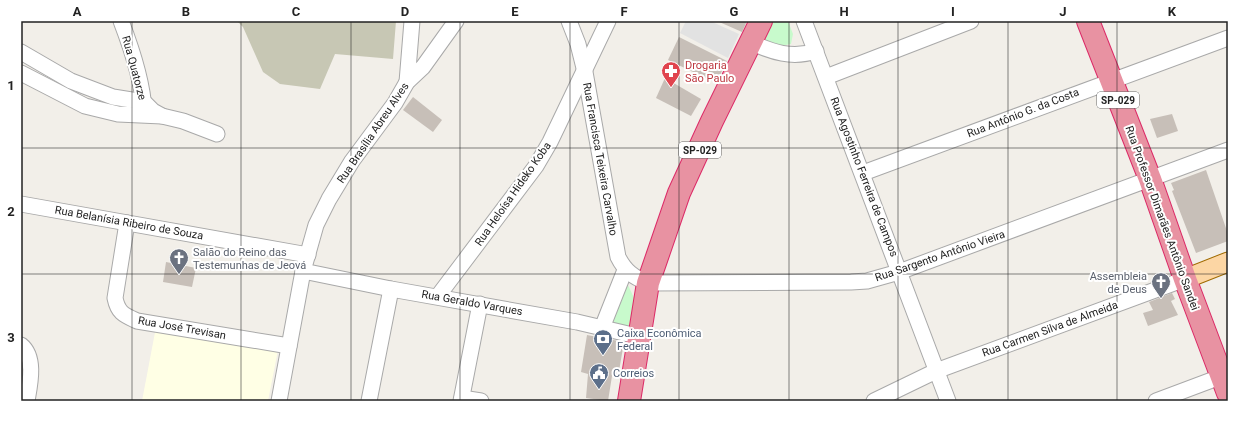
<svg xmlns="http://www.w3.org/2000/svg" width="1249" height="422" font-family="Roboto,sans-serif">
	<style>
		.education { fill: #ffffe5 }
		.construction { fill: #c7c7b4 }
		.park { fill: #c8facc }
		.parking { fill: #e2e2e2 }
		.building { fill: #c7bfb8 }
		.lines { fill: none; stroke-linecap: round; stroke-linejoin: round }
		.minor-casing { stroke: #a9a9a9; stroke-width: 17 }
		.major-casing { stroke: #a06b00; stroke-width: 21 }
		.highway-casing { stroke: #dc2a67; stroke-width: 24 }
		.minor { stroke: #fff; stroke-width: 15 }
		.major { stroke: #fcd6a4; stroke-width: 19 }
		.highway { stroke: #e892a2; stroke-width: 22 }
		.grid { fill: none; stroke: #222; stroke-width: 1; stroke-opacity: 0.55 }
		.labels { text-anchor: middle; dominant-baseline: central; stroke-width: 4; stroke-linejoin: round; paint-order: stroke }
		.shield { fill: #fff; stroke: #646464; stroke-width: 1 }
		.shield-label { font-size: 10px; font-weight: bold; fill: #222 }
		.health-label { font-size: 11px; fill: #be3a42; stroke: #fff; text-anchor: start }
		.street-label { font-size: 11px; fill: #222; stroke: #fff }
		.worship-label { font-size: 11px; fill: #5b616d; stroke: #fff; text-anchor: start }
		.service-label { font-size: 11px; fill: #4e5e75; stroke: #fff; text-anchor: start }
		.neatline { fill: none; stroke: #222; stroke-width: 1.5 }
		.grid-label { font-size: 13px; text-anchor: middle; font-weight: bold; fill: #222 }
	</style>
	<rect width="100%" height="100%" fill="#f2efe9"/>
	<path class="education" d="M156,327L278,350L268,401H142Z"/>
	<path class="construction" d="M237,21H396L393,59L335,54L320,89L280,84L263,72L243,27Z"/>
	<g class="park">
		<path d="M771,21H788L793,34L791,44L780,46L767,42L764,34Z"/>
		<path d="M628,285L634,298L629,328L609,322Z"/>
	</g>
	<path class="parking" d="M686,21H710L739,34L728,58L680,33Z"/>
	<g class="building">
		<path d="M717,21H747L742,32Z"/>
		<path d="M679,37L727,61L716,83L668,60Z"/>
		<path d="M665,78L701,99L691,116L656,98Z"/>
		<path d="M413,97L442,120L433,132L403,110Z"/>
		<path d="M1172,114L1178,131L1157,138L1150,119Z"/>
		<path d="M1206,170L1228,234V241L1196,253L1172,191L1174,190L1171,183Z"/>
		<path d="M166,262L196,268L192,287L163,282Z"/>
		<path d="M1172,293L1175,299L1171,301L1178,315L1148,326L1143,313L1153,310L1149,302Z"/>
		<path d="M587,335L624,342L618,377L612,376L608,401L586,398L588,374L581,372Z"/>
	</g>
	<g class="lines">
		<defs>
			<g id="minor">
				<path d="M121,21C131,47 143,83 144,111"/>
				<path d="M569,21L578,44L585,72L618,257C625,271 633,277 648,283L851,282L867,281L899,272L1228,150"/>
				<path d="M804,21L948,401"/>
				<path d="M750,42C772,52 792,59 816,51"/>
				<path d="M21,52L71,81L113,97L144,102L153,111L162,116"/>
				<path d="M21,73L85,106L118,114L162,116L183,121L217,134"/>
				<path d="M826,77L971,21"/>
				<path d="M407,82L412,21"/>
				<path d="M863,173L1228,38"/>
				<path d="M21,204L308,255"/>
				<path d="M127,223L115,298C118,313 124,315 137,321L289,346"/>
				<path d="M303,271L391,289L577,322L641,337"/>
				<path d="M438,296L536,166L550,142L608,21"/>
				<path d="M602,328L625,270"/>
				<path d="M21,345C36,357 30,384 27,401"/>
				<path d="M462,398L481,401"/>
				<path d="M279,401L303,271L316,225L329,199L352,161L395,103L407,82L423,67L456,21"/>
				<path d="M369,401L391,289"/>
				<path d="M461,401L480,304"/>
				<path d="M874,401L936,371L1185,279"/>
				<path d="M1156,401L1228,374"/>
			</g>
			<path id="major" d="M1185,279L1228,262"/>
			<g id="highway">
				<path d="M1088,21L1150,179L1185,279L1228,393"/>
				<path d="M629,401L648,283L657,257L679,193L712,121L761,21"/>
			</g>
		</defs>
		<use href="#minor" class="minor-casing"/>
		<use href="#major" class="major-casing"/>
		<use href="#highway" class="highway-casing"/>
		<use href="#minor" class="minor"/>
		<use href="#major" class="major"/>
		<use href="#highway" class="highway"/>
	</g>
	<path class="grid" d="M132,21V401M241,21V401M351,21V401M460,21V401M570,21V401M679,21V401M789,21V401M898,21V401M1008,21V401M1117,21V401M21,148H1228M21,274H1228"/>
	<defs>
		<symbol id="pharmacy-pin" viewBox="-11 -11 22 30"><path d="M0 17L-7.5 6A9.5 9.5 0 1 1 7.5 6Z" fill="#e0444e" stroke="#fff"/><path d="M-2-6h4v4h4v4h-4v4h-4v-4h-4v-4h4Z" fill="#fff"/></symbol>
		<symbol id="church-pin" viewBox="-11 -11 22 30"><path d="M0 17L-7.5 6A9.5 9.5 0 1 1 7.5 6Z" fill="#6b7280" stroke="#fff"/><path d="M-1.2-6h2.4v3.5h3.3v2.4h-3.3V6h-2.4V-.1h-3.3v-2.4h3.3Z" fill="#fff"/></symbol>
		<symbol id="bank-pin" viewBox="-11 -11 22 30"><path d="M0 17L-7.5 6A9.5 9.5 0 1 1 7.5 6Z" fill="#5c6f8a" stroke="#fff"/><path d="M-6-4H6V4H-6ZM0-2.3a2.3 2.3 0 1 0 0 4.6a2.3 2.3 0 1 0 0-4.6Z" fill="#fff"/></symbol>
		<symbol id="civic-pin" viewBox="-11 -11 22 30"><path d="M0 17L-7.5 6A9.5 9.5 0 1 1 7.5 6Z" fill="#5c6f8a" stroke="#fff"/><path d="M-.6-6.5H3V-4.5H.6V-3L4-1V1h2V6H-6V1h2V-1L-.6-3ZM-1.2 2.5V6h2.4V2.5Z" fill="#fff"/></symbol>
	</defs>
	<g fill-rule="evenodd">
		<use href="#pharmacy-pin" x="660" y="60" width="22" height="30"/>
		<use href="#church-pin" x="168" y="247" width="22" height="30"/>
		<use href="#church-pin" x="1150" y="271" width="22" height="30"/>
		<use href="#bank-pin" x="592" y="328" width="22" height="30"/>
		<use href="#civic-pin" x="588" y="362" width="22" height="30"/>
	</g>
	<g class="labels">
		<g class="shield">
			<rect x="1097" y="92" width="42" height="16" rx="3"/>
			<rect x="679" y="142" width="42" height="16" rx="3"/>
		</g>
		<g class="shield-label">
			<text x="1118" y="100">SP-029</text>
			<text x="700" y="150">SP-029</text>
		</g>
		<g class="health-label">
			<text x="685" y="65">Drogaria<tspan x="685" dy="13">São Paulo</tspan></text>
		</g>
		<g class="street-label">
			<text transform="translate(134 68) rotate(75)">Rua Quatorze</text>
			<text transform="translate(1023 113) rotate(-21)">Rua Antônio G. da Costa</text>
			<text transform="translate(373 133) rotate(-56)">Rua Brasília Abreu Alves</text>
			<text transform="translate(600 159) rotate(80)">Rua Francisca Teixeira Carvalho</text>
			<text transform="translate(864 177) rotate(69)">Rua Agostinho Ferreira de Campos</text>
			<text transform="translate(513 194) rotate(-55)">Rua Heloísa Hideko Koba</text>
			<text transform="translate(1162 218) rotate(70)">Rua Professor Dimarães Antônio Sandei</text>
			<text transform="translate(129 223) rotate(10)">Rua Belanísia Ribeiro de Souza</text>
			<text transform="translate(940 256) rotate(-19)">Rua Sargento Antônio Vieira</text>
			<text transform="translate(472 303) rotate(10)">Rua Geraldo Varques</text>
			<text transform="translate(182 328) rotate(10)">Rua José Trevisan</text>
			<text transform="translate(1050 329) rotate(-20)">Rua Carmen Silva de Almeida</text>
		</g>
		<g class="worship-label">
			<text x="193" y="252">Salão do Reino das<tspan x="193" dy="13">Testemunhas de Jeová</tspan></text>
			<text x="1147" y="276" text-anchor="end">Assembleia<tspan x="1147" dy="13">de Deus</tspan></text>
		</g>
		<g class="service-label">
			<text x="617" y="333">Caixa Econômica<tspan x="617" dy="13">Federal</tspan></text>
			<text x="613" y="373">Correios</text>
		</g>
	</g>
	<rect width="1249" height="422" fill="none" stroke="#ffffff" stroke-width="44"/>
	<rect x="22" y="22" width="1205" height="378" class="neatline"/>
	<g class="grid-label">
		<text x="77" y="16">A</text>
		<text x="186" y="16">B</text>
		<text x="296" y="16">C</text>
		<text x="405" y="16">D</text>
		<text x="515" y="16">E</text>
		<text x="624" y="16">F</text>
		<text x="734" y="16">G</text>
		<text x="844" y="16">H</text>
		<text x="953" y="16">I</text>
		<text x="1063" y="16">J</text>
		<text x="1172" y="16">K</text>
		<text x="11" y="90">1</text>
		<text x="11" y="216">2</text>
		<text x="11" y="342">3</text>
	</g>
</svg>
